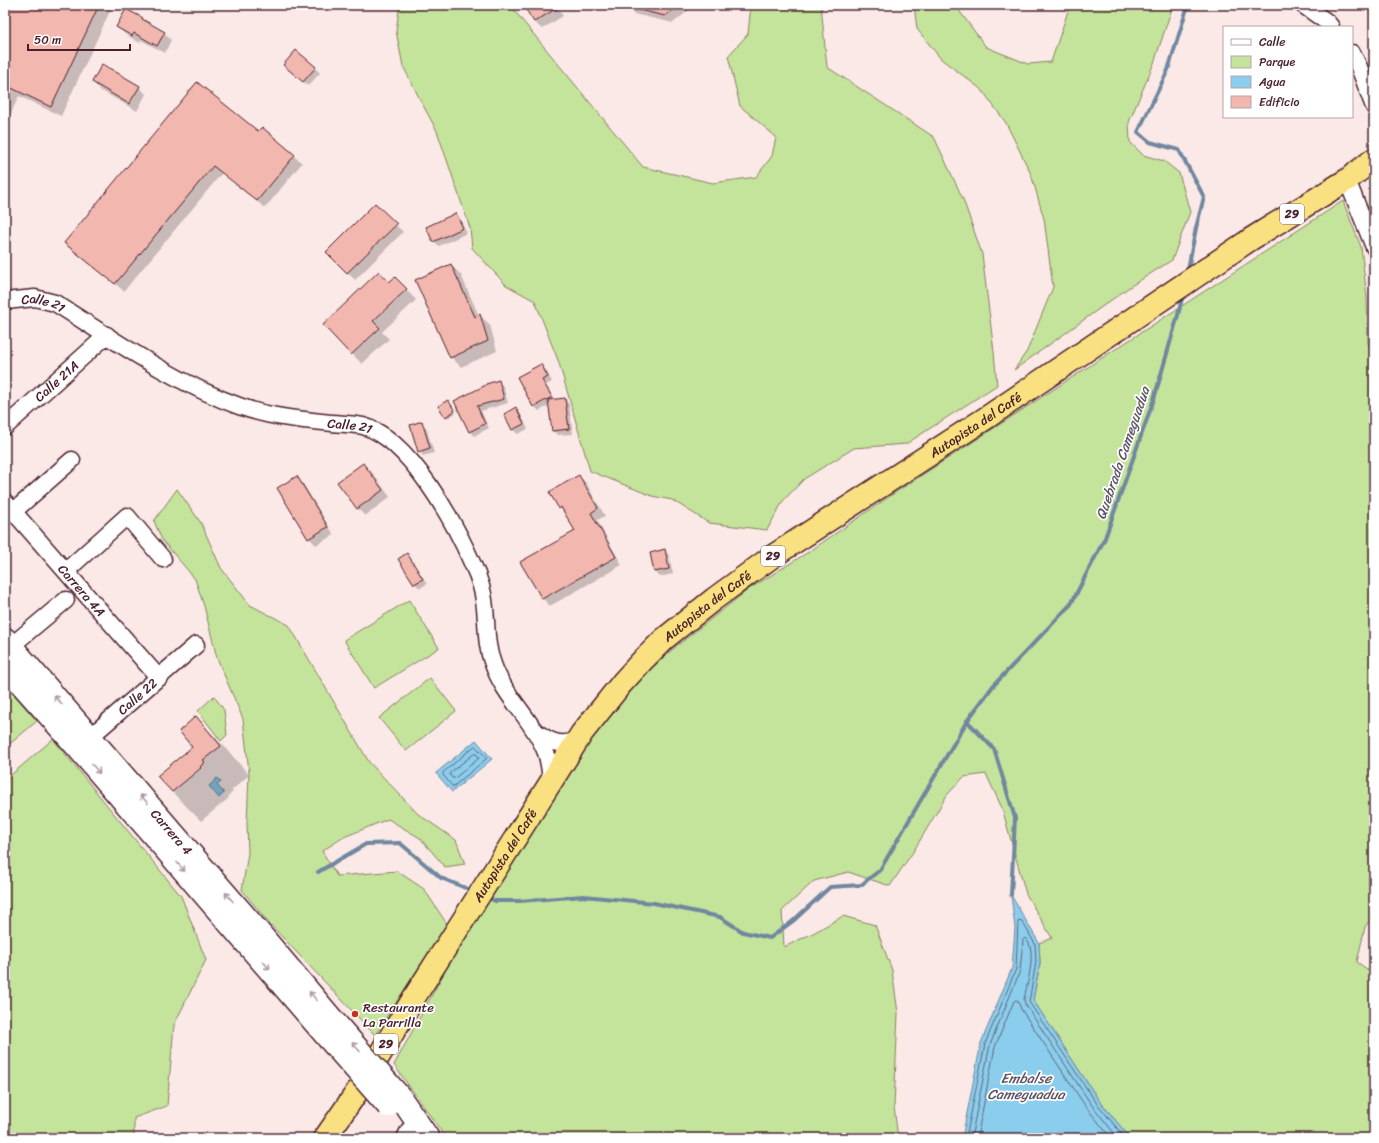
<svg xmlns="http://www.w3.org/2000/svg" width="1379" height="1143" font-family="Sriracha,sans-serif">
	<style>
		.green { fill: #c4e39b; stroke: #878163 }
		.water { fill: #8acdec; stroke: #70879f }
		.shadow { fill: #0003 }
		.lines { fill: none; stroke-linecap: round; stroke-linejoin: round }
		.shore { stroke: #646578; stroke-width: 1 }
		.stream { stroke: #70879f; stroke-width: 4 }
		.building { fill: #f2b7ae; stroke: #4a1f2b }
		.street-casing { stroke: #4a1f2b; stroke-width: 19 }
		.secondary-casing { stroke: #4a1f2b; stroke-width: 25 }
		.highway-casing { stroke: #4a1f2b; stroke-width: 25 }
		.street { stroke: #fff; stroke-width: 16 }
		.secondary { stroke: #fff; stroke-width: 22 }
		.highway { stroke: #f9e181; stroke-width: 22 }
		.secondary-bridge-casing { stroke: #4a1f2b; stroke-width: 25; stroke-linecap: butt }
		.secondary-bridge { stroke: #fff; stroke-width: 22 }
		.oneway { stroke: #ae9aa0 }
		.poi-dot { fill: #c8321e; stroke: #fff; stroke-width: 1.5 }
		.labels { text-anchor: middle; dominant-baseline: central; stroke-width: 3.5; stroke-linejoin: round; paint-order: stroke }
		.shield { fill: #fff; stroke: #80626b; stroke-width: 1 }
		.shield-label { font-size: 12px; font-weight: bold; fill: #4a1f2b }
		.street-label { font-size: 13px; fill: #4a1f2b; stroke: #fff }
		.poi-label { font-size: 13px; fill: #4a1f2b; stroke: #fff; text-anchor: start }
		.water-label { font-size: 14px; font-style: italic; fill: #5d5365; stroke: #fff }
	</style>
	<rect width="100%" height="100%" fill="#fbe9e7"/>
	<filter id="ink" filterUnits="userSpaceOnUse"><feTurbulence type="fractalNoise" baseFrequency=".025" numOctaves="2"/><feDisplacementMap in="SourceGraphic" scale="8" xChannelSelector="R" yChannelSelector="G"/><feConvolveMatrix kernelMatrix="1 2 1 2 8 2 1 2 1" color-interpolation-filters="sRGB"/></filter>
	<g filter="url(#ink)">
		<g class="green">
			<path d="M398,5H511L517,14L643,167L713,183L756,177L772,156L776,137L740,106L728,56L748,34L751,5H821L827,67L934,137L963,199L982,254L994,352L997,385L906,444L854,448L804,479L783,501L767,530L709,523L672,500L652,496L590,471L559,363L535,301L506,285L472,248L470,228L437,131L425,109L403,66L396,31L399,9Z"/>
			<path d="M914,5H955L986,47L1028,64L1051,62L1070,5H1173L1154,63L1129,122L1130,142L1143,155L1164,161L1179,173L1190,212L1172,260L1128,288L1014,370L1027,351L1053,287L1044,219L1031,174L1006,123L982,90L941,59L917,29Z"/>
			<path d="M1343,201L1361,247L1367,298L1368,343L1374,354V914L1365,927L1357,962L1374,974V1138H1130L1098,1099L1033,1000L1040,963L1039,943L1052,938L1026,894L1002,808L986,774L964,777L947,795L913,852L890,886L848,872L814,881L782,911L784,947L815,932L843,916L875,925L892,970L898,1013L894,1107L898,1138H446L394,1065L452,958L577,757L624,694L674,648L749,589L810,551L896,492Z"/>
			<path d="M177,489L201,523L221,568L250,605L289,625L369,762L418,814L456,840L465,864L445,867L420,838L388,819L344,837L322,851L337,876L397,871L424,889L447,924L375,1035L268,922L242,890L248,853L247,824L249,772L243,719L217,658L204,606L195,579L162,540L154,521Z"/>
			<path d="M409,600L439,648L374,688L344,640Z"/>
			<path d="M430,678L456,711L406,751L379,718Z"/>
			<path d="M5,684L37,721L5,748Z"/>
			<path d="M214,696L224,710L227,735L221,741L198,711Z"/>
			<path d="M53,739L181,896L206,960L174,1025L167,1106L134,1118V1138H5V780Z"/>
		</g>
		<g class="water">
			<path d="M476,740L492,759L452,792L436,773Z"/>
			<path d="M217,778L221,782L217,785L224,793L219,798L209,786Z"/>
			<path d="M1011,895L1039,943L1040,963L1033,1000L1098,1099L1130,1138H962L981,1043L1012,968L1015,928Z"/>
		</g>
		<g class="shadow">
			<path d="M5,5H109L108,7L111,9L61,116L19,96L5,126Z"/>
			<path d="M524,5H556L563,16L542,29L534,22Z"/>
			<path d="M626,5H686L689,10L673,23L634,14Z"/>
			<path d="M142,19L147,23L164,33L171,40L165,53L141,40L140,43L125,34L117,27Z"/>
			<path d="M315,68L320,73L308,86L289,69Z"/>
			<path d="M93,82L139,87L146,94L137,111L100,90Z"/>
			<path d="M262,129L302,163L265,208L222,173L124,291L74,251L258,133Z"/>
			<path d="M375,204L403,232L355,280L327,252Z"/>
			<path d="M456,214L460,219L467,233L439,246L434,241Z"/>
			<path d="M451,265L461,275L479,316L480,315L490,325L497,351L461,367L451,357Z"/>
			<path d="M395,278L416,300L382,332L389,339L362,364L324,325L390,283Z"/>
			<path d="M541,365L546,370L552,382L546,385L555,400L564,399L569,404L573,434L558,435L553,431L550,405L539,411L534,406Z"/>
			<path d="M498,382L503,386L508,403L481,411L489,428L474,436L470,431L455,401Z"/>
			<path d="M5,402L11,408L5,416Z"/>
			<path d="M450,404L456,413L448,418L446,416Z"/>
			<path d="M515,409L520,413L528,429L518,434L513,430L505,414Z"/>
			<path d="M421,422L426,427L434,453L423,456L419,451Z"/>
			<path d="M363,464L371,471L390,497L365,516L358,509L338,483Z"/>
			<path d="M579,476L586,483L605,516L597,520L622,565L550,606L542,598L577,531L567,516L560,508Z"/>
			<path d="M297,477L304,485L334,535L316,545L309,538Z"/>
			<path d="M664,550L669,555L673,574L660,577L655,572L651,554Z"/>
			<path d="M407,555L411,559L427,584L420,588L415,584L399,559Z"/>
			<path d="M196,718L225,747L249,775L232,790L233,792L228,796L229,798L201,821L172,792L159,776L193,747Z"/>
		</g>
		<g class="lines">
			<g class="shore">
				<path d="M475,746L486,757V759L454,786H452L443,775V773Z"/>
				<path d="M474,754H476L479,757L478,759L455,778H452L450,775V773Z"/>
				<path d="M966,1138L985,1044L1016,969L1018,922L1020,920L1022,921L1035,944L1036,962L1029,1002L1095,1101L1125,1138"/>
				<path d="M971,1138L990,1045L1020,971L1023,940L1025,938C1038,949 1027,984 1024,999L1025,1004L1091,1104L1118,1138"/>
				<path d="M977,1138L995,1047L1014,1001L1016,1000L1018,1001L1021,1009L1086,1107L1111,1138"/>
			</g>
			<g class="stream">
				<path d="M1187,274L1196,228L1204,197L1179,150L1150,142L1138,132L1168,70L1188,5"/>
				<path d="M967,721L994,749L1015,818L1011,895"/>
				<path d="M318,872L366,844L400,843L441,878L473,891"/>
				<path d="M485,896L495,901H519L584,896L654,903L720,917L743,932L770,938L793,921L830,887L861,885L880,870L967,721L993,686L1071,604L1105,538L1154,399L1178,315L1183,294"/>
			</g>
		</g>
		<g class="building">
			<path d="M5,5H99L51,107L5,85Z"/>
			<path d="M523,5H562L534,22Z"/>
			<path d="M636,5H680L665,16L635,9Z"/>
			<path d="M126,9L143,18L142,19L165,32L157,46L134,33L132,36L116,27Z"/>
			<path d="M296,50L316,67L303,82L283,65Z"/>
			<path d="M102,64L140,86L129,104L92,82Z"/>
			<path d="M197,82L258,131L262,127L295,155L257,201L213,166L115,284L64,243Z"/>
			<path d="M375,203L397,224L347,273L326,252Z"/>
			<path d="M456,213L463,228L433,242L426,227Z"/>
			<path d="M451,264L475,317L480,314L488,341L450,358L415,280Z"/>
			<path d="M379,271L389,282L395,277L407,289L373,321L380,328L351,355L323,325Z"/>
			<path d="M541,364L548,377L542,380L552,397L533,407L517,377Z"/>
			<path d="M499,380L504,399L477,406L485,424L469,432L454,401L486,385V384Z"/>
			<path d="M565,398L569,429L552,431L548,400Z"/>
			<path d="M448,400L455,411L445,417L438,406Z"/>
			<path d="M516,407L524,424L512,430L504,414Z"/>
			<path d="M422,421L430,448L418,452L410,425Z"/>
			<path d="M363,463L383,490L357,509L337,482Z"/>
			<path d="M579,475L598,508L591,513L616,557L542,599L520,562L575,531L561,507L559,509L549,492Z"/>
			<path d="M297,476L328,527L308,539L277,488Z"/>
			<path d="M665,549L669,569L654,572L650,553Z"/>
			<path d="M407,553L423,579L414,584L398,559Z"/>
			<path d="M196,716L221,746L203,760L205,762L200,767L201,768L172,792L157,776L192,747L179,731Z"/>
		</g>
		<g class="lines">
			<defs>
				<g id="street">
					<path d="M1303,5L1327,22L1331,27"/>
					<path d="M1352,53L1359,67L1374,107"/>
					<path d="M1347,180L1374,247"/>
					<path id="s1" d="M5,301L35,298L55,303C113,339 175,383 239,406C269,417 301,420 332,423C342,424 353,424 363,426C409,438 455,523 473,565C476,571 479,579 481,586C489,611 483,639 493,664C504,696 531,718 544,748C549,758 550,770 551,781"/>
					<path id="s2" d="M5,427L107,335"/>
					<path id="s3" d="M5,502L159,678"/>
					<path d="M14,511L72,460"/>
					<path d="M66,571L127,516L163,559"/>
					<path d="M11,646L66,600"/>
					<path d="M535,731C550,742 560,747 578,740"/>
					<path id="s4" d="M82,744L196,645"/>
					<path d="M405,1138L409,1130"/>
				</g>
				<g id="secondary">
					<path id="s5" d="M5,639L252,924L338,1026"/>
					<path d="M5,666L77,747L328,1038"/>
					<path d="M400,1097L428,1138"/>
				</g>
				<g id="highway">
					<path id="s6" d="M325,1138L359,1089L415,996L582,733L622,683L642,661L664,639L714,599L773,556L986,418L1251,239L1347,180L1374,159"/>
				</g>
			</defs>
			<use href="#street" class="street-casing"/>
			<use href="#secondary" class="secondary-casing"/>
			<use href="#highway" class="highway-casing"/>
			<use href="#street" class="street"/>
			<use href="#secondary" class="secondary"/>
			<use href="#highway" class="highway"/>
			<defs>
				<g id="secondary-bridge">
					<path d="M338,1026L400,1097"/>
					<path d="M328,1038L388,1106"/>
				</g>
			</defs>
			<use href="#secondary-bridge" class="secondary-bridge-casing"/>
			<use href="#secondary-bridge" class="secondary-bridge"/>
		</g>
		<defs><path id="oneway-shaft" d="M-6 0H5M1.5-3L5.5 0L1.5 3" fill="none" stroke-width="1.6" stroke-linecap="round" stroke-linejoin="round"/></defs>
		<g class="oneway">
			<use href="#oneway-shaft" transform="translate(58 700) rotate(-131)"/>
			<use href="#oneway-shaft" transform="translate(96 769) rotate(49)"/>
			<use href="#oneway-shaft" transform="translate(144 799) rotate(-131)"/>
			<use href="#oneway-shaft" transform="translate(181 867) rotate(49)"/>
			<use href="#oneway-shaft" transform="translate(229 897) rotate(-131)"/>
			<use href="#oneway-shaft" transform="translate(266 965) rotate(49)"/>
			<use href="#oneway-shaft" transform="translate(313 996) rotate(-130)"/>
			<use href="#oneway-shaft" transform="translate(356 1047) rotate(-131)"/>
		</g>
	</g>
	<circle class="poi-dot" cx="355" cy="1014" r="4"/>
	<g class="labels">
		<g class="shield">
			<rect x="1280" y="204" width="24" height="20" rx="3"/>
			<rect x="761" y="546" width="24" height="20" rx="3"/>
			<rect x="374" y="1034" width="24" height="20" rx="3"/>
		</g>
		<g class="shield-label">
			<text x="1292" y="214">29</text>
			<text x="773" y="556">29</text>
			<text x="386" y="1044">29</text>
		</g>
		<g class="street-label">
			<text stroke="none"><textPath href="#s1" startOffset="39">Calle 21</textPath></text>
			<text stroke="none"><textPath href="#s2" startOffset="69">Calle 21A</textPath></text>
			<text stroke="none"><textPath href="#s6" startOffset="983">Autopista del Café</textPath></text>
			<text stroke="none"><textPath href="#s1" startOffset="375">Calle 21</textPath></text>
			<text stroke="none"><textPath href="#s3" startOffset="117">Carrera 4A</textPath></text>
			<text stroke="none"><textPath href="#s6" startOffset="659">Autopista del Café</textPath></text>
			<text stroke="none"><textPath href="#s4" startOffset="73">Calle 22</textPath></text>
			<text stroke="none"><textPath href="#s5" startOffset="255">Carrera 4</textPath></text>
			<text stroke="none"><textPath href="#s6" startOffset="335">Autopista del Café</textPath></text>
		</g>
		<g class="poi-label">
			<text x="363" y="1007">Restaurante<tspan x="363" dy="15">La Parrilla</tspan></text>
		</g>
		<g class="water-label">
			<text transform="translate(1123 453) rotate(-71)">Quebrada Cameguadua</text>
			<text x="1026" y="1078">Embalse<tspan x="1026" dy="16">Cameguadua</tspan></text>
		</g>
	</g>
	<rect width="1379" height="1143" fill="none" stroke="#fff" stroke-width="20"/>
	<rect x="10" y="10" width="1359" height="1123" fill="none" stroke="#4a1f2b" stroke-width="1.5" filter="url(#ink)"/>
	<rect x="1223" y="26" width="130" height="92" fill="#ffffff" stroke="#b7a5aa"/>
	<rect x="1231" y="39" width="20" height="6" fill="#ffffff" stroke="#b7a5aa"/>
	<text x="1259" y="46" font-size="12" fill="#4a1f2b">Calle</text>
	<rect x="1231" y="56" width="20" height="12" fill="#c4e39b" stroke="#b7a5aa"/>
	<text x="1259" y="66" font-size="12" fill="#4a1f2b">Parque</text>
	<rect x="1231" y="76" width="20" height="12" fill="#8acdec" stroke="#b7a5aa"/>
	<text x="1259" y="86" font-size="12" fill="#4a1f2b">Agua</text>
	<rect x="1231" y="96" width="20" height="12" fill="#f2b7ae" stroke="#b7a5aa"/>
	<text x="1259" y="106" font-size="12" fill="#4a1f2b">Edificio</text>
	<path d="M28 44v6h102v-6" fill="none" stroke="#4a1f2b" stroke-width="2"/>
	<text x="34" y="44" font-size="12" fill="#4a1f2b" stroke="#ffffff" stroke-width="3" paint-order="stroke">50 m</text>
</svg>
